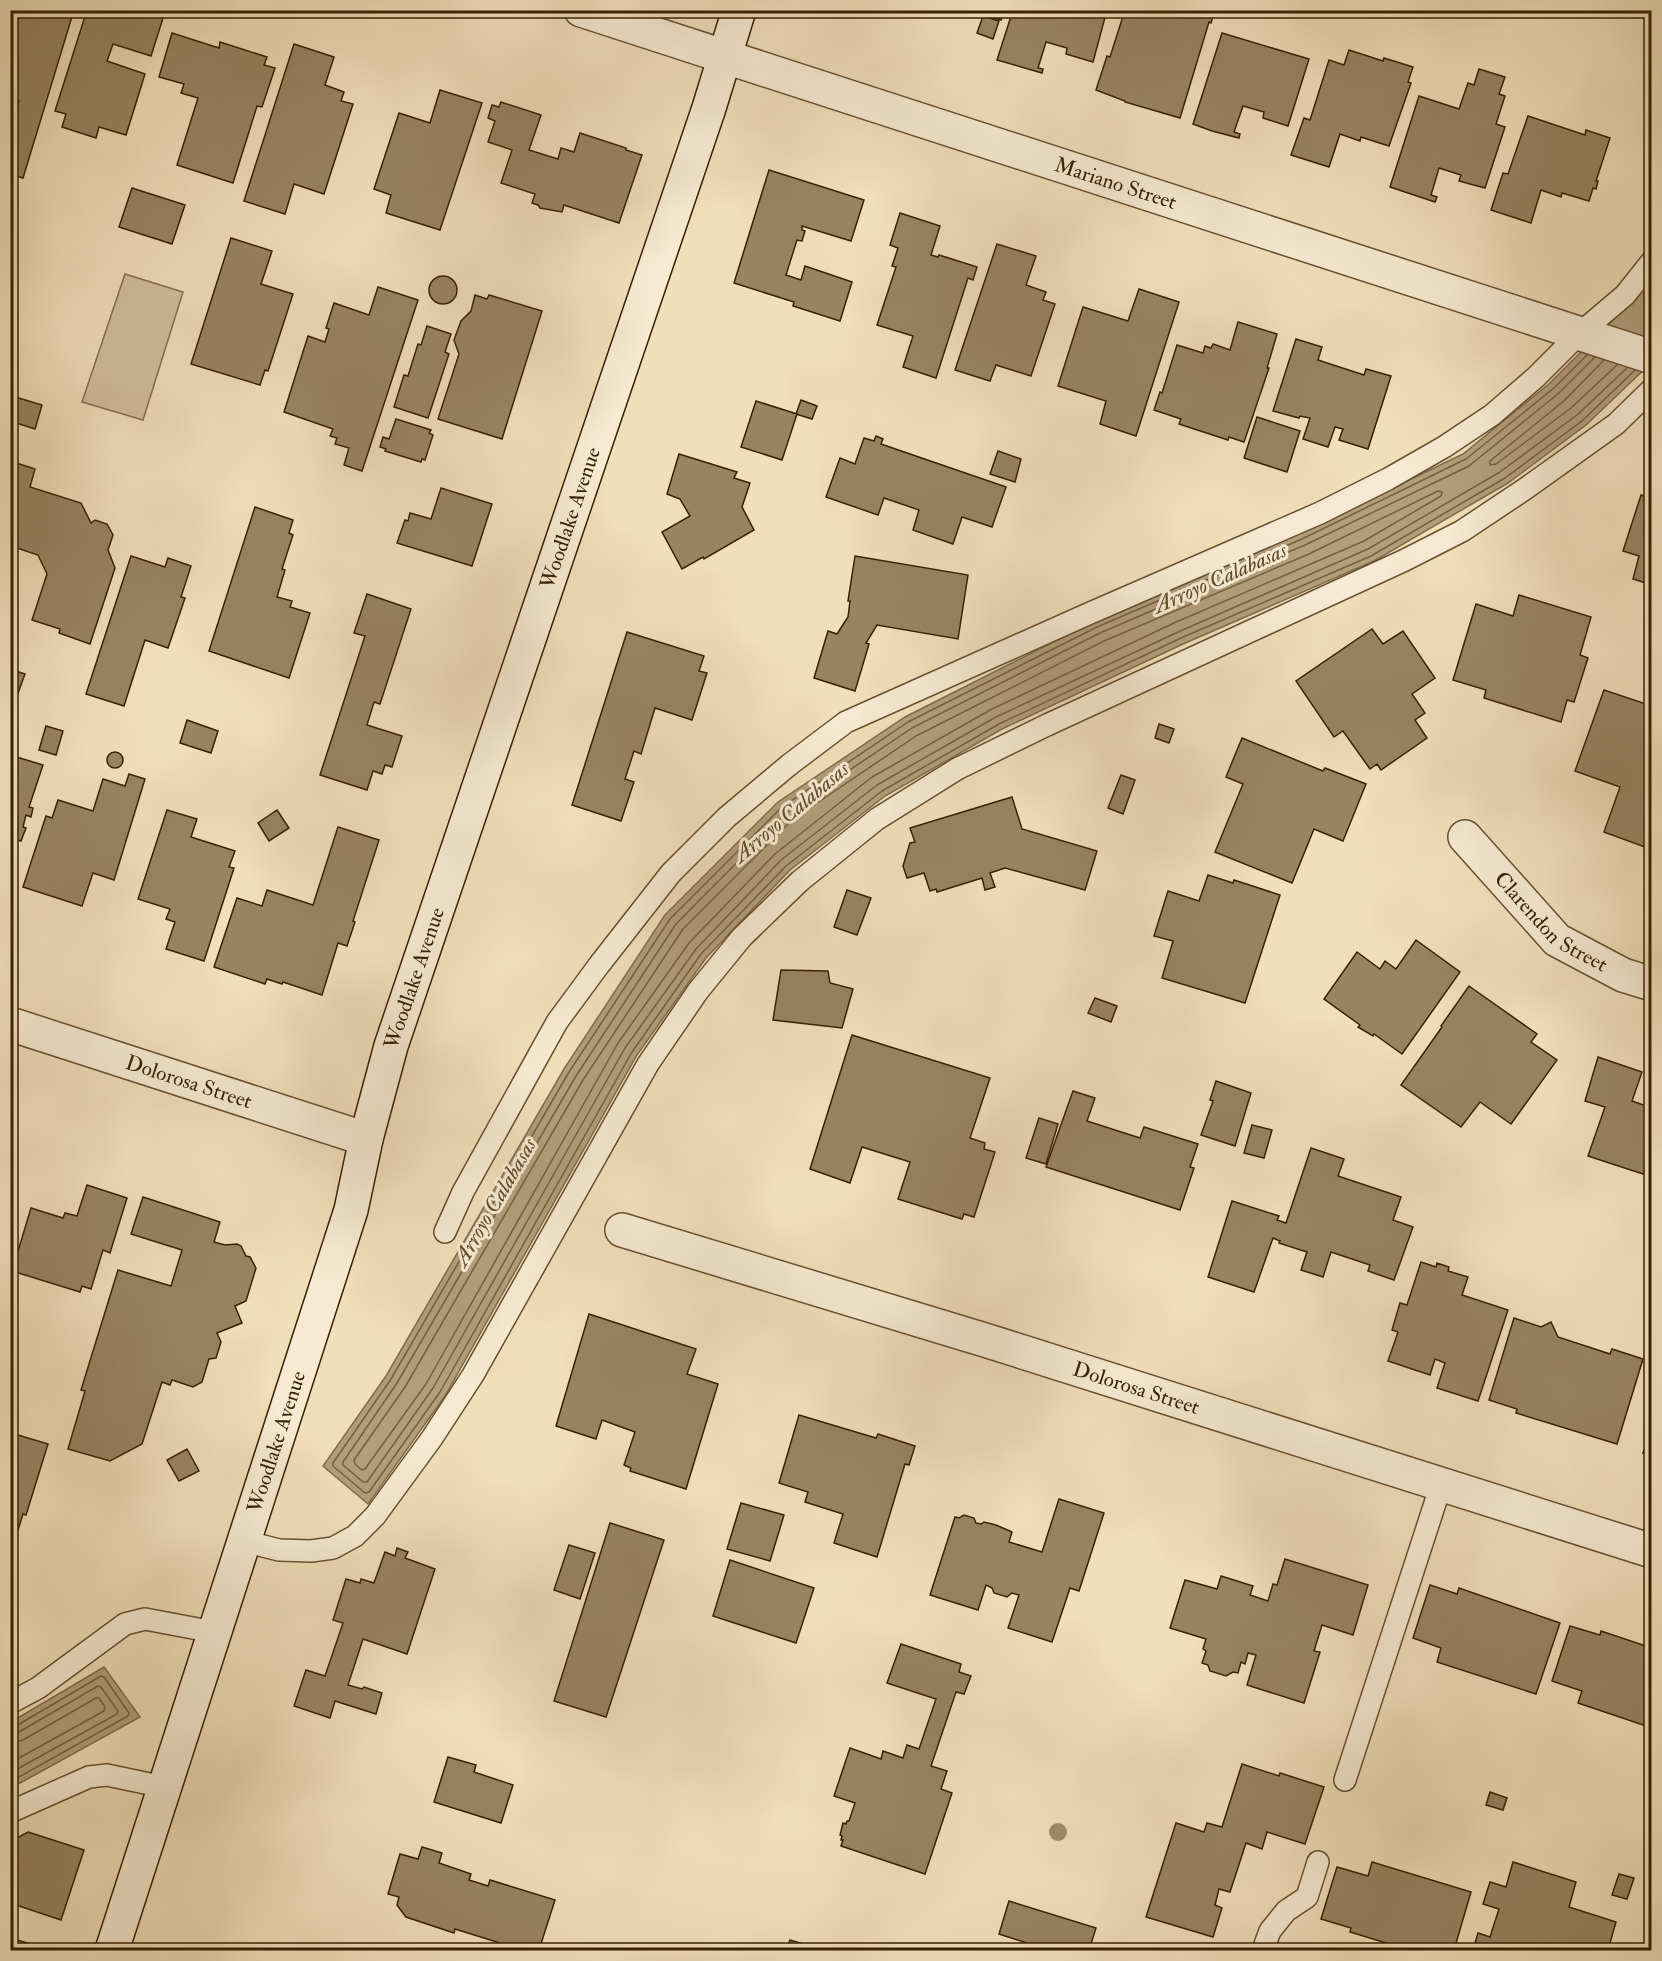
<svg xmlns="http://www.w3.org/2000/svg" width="1662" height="1961" font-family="'IM FELL Double Pica',serif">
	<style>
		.green { fill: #d1bf9b; stroke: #84704e; stroke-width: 1.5 }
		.water { fill: #b29e7b; stroke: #816c4a; stroke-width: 1.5 }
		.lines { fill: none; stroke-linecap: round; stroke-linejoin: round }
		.shore { stroke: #74603e; stroke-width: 1.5 }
		.building { fill: #988461; stroke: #372101; stroke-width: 1.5 }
		.lane-casing { stroke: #66502f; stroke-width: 24 }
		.street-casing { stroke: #66502f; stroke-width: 36 }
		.secondary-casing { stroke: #372101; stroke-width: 36 }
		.lane { stroke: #f6ead2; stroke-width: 21 }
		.street { stroke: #f6ead2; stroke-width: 33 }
		.secondary { stroke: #f6ead2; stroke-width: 33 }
		.tree { fill: #a08c6a }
		.labels { text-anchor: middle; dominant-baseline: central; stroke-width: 6; stroke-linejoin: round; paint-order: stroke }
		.street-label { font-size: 21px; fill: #372101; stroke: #f6ead2 }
		.water-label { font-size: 22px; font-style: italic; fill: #624d2c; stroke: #f6ead2 }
	</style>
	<rect width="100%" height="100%" fill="#f1dfba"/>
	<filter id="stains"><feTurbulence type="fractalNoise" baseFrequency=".00333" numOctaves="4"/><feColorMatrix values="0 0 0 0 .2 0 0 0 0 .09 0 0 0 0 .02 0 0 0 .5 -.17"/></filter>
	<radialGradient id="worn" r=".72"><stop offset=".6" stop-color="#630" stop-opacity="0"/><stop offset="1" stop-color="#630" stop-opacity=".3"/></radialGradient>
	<path class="green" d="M125,274L183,292L143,420L82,402Z"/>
	<g class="water">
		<path d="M1651,282V363L1586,425L1508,483L1374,561L1183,644L1002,729L885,796L790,870L706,958L637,1055L445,1396L368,1504L323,1466L386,1376L564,1069L665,915L778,802L905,717L1095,621L1299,533L1463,454L1550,383Z"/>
		<path d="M104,1667L140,1717L11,1788V1722Z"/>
	</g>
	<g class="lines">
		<g class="shore">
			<path d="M1587,355L1554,388L1466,459L1302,539L1097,627L908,722L782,807L670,919L569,1072L391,1379L333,1463V1466L365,1493L369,1492L440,1392L632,1052L701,954L786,866L882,791L999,724L1181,638L1371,556L1505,478L1582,421L1635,370"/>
			<path d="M1595,357L1559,393L1469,466L1305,545L1100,633L912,728L786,813L676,924L576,1076L397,1383L343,1462V1465L363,1482H367L433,1388L625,1048L696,949L781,860L877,785L996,717L1178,632L1368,549L1500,472L1577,415L1627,368"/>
			<path d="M1604,360L1565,400L1490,461V465L1496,464L1571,408L1617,365"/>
			<path d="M1438,491L1442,492L1441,496L1364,541L1174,623L992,709L872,777L775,854L689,943L618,1043L426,1384L365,1469L362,1470L355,1464L354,1460L405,1387L583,1080L683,929L792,820L916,736L1104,641L1309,554Z"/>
			<path d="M10,1727L16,1726L101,1676L104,1677L129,1713L128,1716L10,1782"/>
			<path d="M10,1734L19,1732L98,1686L101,1687L118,1711L117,1714L10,1773"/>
			<path d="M10,1743L23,1740L96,1698H99L105,1707L104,1711L10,1763"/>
		</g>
	</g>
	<g class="building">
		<path d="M10,10H74L23,178L10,174V124L12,125L19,101L10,98Z"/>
		<path d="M87,10H151L164,15L151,56L113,44L107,61L145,74L126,135L99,127L96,138L62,127L66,114L55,111Z"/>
		<path d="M982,10H1004L1001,20L981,14Z"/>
		<path d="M1013,10H1107L1093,62L1066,54L1067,48L1046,42L1038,68L1043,69L1042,73L997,60Z"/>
		<path d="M1125,10H1215L1211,23L1209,22L1180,118L1125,102V101L1096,90L1107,56L1110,57Z"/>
		<path d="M983,16L999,21L993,39L977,33Z"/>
		<path d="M172,33L219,48L220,42L267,57L264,65L275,68L262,107L257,106L233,183L177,165L198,98L181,93L184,84L159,77Z"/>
		<path d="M1222,33L1309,59L1288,126L1263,118L1264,112L1243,106L1234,132L1240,134L1239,138L1212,131L1193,124Z"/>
		<path d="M294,44L334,57L325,85L344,92L341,101L353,104L324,194L294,184L285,214L244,201Z"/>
		<path d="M1349,50L1383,61L1384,58L1413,67L1408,82L1411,83L1389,146L1361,137L1360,141L1340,134L1329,167L1291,155L1304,118L1310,120L1329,60L1344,65Z"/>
		<path d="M1479,69L1505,77L1499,94L1505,96L1496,124L1505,127L1485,188L1459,181L1461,175L1439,168L1431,195L1437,197L1435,202L1390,187L1419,96L1459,109L1468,83L1474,85Z"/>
		<path d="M440,90L482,103L440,230L386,213L391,195L374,189L399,113L430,123Z"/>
		<path d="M501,102L541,115L529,150L558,159L561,148L574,152L580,133L626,148V150L642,155L619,223L564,205L562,212L540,208L538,205L532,203L535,194L501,183L512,150L488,142L495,121L488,118L492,105L499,107Z"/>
		<path d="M1528,116L1585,135L1586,130L1610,138L1596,181H1598L1596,189L1593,188L1589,201L1562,193L1561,197L1541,190L1531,223L1491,210L1503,173L1508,174Z"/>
		<path d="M769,170L864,200L851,241L802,226V230L805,231L802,241L797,240L786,275L801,280L805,266L852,282L840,321L793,306L794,302L734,283Z"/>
		<path d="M132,188L185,205L172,244L119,227Z"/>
		<path d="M900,213L940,226L931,255L938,257L939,255L977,267L973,280L968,278L936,378L903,367L913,336L877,325L896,267L892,266L898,248L890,245Z"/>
		<path d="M231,238L272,251L261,284L293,294L268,371L265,370L260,385L191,364Z"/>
		<path d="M997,244L1036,256L1026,285L1046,292L1043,300L1055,304L1031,376L996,365L990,381L955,370Z"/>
		<circle cx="443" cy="290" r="14"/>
		<path d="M378,287L418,300L362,471L344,465L349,448L335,444L337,438L330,436L333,429L284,412L308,336L325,342L329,329L326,328L334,303L369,315Z"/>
		<path d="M1139,289L1179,302L1136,436L1100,424L1106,401L1058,386L1083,307L1128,321Z"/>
		<path d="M475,295L487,299L489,295L542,311L502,439L438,419L459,354L454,340L461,321L471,311Z"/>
		<path d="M1238,322L1277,334L1267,368H1269L1244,442L1229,437L1228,440L1179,424L1181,419L1154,410L1160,392L1162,393L1177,345L1203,353L1205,346L1211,348L1213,344L1230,350Z"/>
		<path d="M427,326L451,334L445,352L449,354L428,418L394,407L404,375L408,376L418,344L421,345Z"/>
		<path d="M1296,339L1322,347L1318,360L1364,375L1366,369L1391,376L1368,449L1339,440L1343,429L1335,427L1328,447L1303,439L1310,418L1300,416L1299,418L1273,411Z"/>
		<path d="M12,396L42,405L35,429L10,421V401Z"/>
		<path d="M801,400L817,406L812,419L796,414Z"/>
		<path d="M756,401L797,414L782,460L741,447Z"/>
		<path d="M1257,417L1300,431L1287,472L1244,458Z"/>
		<path d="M396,419L431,430L429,433L433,435L425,460L422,459L421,462L385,451L386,449L380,447L383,437L389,439Z"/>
		<path d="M876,436L883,439L881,444L1006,487L992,527L962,517L953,544L913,530L919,510L884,498L878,515L826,497L840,458L855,464L864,438L874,441Z"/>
		<path d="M998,451L1021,459L1015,482L990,474Z"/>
		<path d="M679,454L737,472L734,478L750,483L742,507L754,530L704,559L703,557L682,569L662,532L690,516L680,499L667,494Z"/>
		<path d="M10,461L35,469L30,487L81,503L91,523L95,520L107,524L113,535L108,550L115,568L90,644L59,633L60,629L32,620L47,574L38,555L14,547L17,538L14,537L10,549Z"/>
		<path d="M441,488L492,504L472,566L397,543L405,520L408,521L410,513L431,519Z"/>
		<path d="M1641,495L1652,499V585L1633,579L1639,556L1623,551Z"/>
		<path d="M255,507L293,520L289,533L293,535L282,569L285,570L277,597L292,601L290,607L310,613L289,678L209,651Z"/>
		<path d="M131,556L165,567L168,558L191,566L181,597L185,598L168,648L145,640L124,706L86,694Z"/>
		<path d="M855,556L968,575L958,639L877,625L866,643L869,644L855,691L814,678L828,631L837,634L848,617L850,601H848Z"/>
		<path d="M367,594L411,609L380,704L374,702L367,725L402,736L392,767L385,765L382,774L373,771L367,790L320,775L365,636L354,633Z"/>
		<path d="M1519,595L1591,617L1580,655L1588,658L1574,702L1567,700L1561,722L1484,698L1486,690L1453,680L1476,604L1513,616Z"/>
		<path d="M1372,629L1383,644L1403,631L1435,678L1412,694L1425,713L1415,720L1427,738L1381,770L1377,764L1370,769L1343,731L1334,737L1296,681Z"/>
		<path d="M627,632L704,656L699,671L707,673L692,720L655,708L641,754L634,751L625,779L634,782L621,821L572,805Z"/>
		<path d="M10,669L25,674L18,693L10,691Z"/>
		<path d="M1604,690L1652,706V829L1645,847L1604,832L1620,787L1575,771Z"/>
		<path d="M187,720L218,731L211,753L180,743Z"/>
		<path d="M1159,724L1174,729L1169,743L1155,738Z"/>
		<path d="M46,726L63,731L56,755L39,750Z"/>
		<path d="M1242,738L1323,771L1325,768L1366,784L1343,841L1314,829L1292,883L1215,852L1243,784L1226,777Z"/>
		<circle cx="115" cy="760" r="8"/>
		<path d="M10,755L43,765L29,807L33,808L31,817L26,815L23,827L26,828L21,841L10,838Z"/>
		<path d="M129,774L145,779L114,880L93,873L82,906L23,887L46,816L52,818L58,800L93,811L103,779L125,786Z"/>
		<path d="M1121,775L1135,780L1123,814L1108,808Z"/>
		<path d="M1012,797L1022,829L1097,851L1085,890L1005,868L990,873L995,887L985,890L982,878L937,892L936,889L930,891L924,873L907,878L903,866L910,843L915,842L910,828Z"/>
		<path d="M167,810L197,819L191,837L235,851L229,867L234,868L204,961L166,949L175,922L166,919L170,909L138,899Z"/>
		<path d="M277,810L289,828L269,841L258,823Z"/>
		<path d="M338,827L379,840L353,921L355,922L347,946L338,943L322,995L283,982L282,984L267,979L265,984L214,967L237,898L262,906L267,890L313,905Z"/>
		<path d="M1208,875L1233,883L1234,880L1280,895L1245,1003L1162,978L1173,941L1154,936L1168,891L1199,901Z"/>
		<path d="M847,890L871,898L857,935L834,927Z"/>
		<path d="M1416,940L1460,972L1402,1054L1374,1034L1373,1036L1358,1027L1360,1025L1324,999L1357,952L1380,969L1385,961L1396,969Z"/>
		<path d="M781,970L828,971L830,983L853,989L842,1028L773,1020Z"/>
		<path d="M1469,986L1537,1034L1531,1042L1557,1060L1511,1124L1480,1102L1461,1127L1401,1085L1442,1027L1441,1026Z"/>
		<path d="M1095,998L1117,1006L1111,1022L1088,1013Z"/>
		<path d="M852,1035L990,1078L970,1138L985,1143L984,1149L995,1152L974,1217L964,1214L962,1219L898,1199L910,1162L862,1147L850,1183L810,1169Z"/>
		<path d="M1598,1057L1642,1072L1632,1101L1652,1108V1177L1588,1156L1605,1107L1585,1101Z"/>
		<path d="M1216,1081L1251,1093L1235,1146L1201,1135L1213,1101L1210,1100Z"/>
		<path d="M1073,1091L1095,1098L1087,1121L1140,1138L1144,1127L1198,1144L1190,1167L1194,1168L1180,1210L1046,1167Z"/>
		<path d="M1039,1118L1058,1124L1046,1164L1026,1158Z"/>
		<path d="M1252,1125L1272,1130L1264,1158L1244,1153Z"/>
		<path d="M1311,1148L1344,1159L1338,1176L1401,1197L1393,1220L1413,1227L1394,1280L1368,1271L1370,1265L1331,1252L1323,1277L1301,1270L1307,1252L1279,1243L1280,1241L1273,1238L1254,1292L1208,1277L1232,1201L1279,1216L1277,1220L1286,1223Z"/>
		<path d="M87,1185L127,1198L110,1253L103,1250L91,1289L82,1286L80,1292L12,1271L31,1208L63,1218L65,1213L77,1216Z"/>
		<path d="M143,1197L220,1222L214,1242L225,1245L237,1244L241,1246L246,1256L250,1257L256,1268L246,1301L235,1306L242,1323L217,1333L221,1342L216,1358L209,1359L202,1382L193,1387L172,1380L170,1385L162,1382L142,1444L110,1461L68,1449L85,1391L81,1390L118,1270L171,1286L182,1250L131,1234Z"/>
		<path d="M1421,1262L1436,1267L1437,1263L1449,1267L1448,1271L1468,1277L1462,1295L1508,1310L1478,1401L1437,1388L1445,1363L1435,1359L1430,1375L1388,1361L1398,1332L1392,1330L1400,1303L1407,1305Z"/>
		<path d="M589,1314L696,1349L687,1374L718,1384L686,1489L630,1471L631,1468L624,1465L635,1432L602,1420L596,1439L556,1426Z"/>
		<path d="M1514,1318L1541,1327L1551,1322L1558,1337L1610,1354L1612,1349L1643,1359L1617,1444L1516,1413L1517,1409L1489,1400Z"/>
		<path d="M799,1415L876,1438L878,1434L915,1446L909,1465L905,1464L877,1557L834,1543L843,1514L805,1502L808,1492L779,1483Z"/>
		<path d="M1652,1429V1456L1643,1453Z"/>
		<path d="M18,1435L48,1444L26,1515L23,1514L18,1530L10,1528V1452H12Z"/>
		<path d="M187,1449L199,1471L179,1481L167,1460Z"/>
		<path d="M1059,1499L1104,1513L1079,1591L1070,1588L1052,1642L1008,1628L1019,1595L1012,1593L1007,1597L994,1593L992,1588L986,1585L978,1610L930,1595L955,1517L959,1518L964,1515L974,1518L976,1523L981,1524L984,1522L996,1525L1012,1532L1009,1542L1042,1552Z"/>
		<path d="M741,1503L784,1515L770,1561L727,1549Z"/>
		<path d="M610,1523L664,1540L606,1717L554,1701Z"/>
		<path d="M569,1545L595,1553L580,1599L554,1590Z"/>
		<path d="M397,1548L408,1552L405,1558L435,1569L407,1654L363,1639L348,1685L362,1689L364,1687L382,1693L376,1714L335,1701L330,1718L294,1706L306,1670L325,1676L343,1623L333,1620L346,1579L360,1583L361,1579L374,1583L385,1552L395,1556Z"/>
		<path d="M1285,1559L1368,1585L1353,1635L1322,1625L1314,1651L1320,1652L1304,1703L1247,1685L1256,1655L1248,1653L1245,1664L1241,1662L1238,1673L1233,1672L1226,1676L1210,1671L1208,1665L1202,1663L1206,1651L1203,1649L1206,1639L1170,1628L1185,1580L1217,1589L1221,1576L1253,1586L1250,1595L1268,1601L1273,1584L1277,1585Z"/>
		<path d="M730,1560L814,1588L796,1643L713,1616Z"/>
		<path d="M1430,1585L1457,1594L1459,1588L1560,1623L1536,1694L1437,1662L1441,1648L1413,1638Z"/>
		<path d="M1570,1626L1600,1635L1601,1631L1652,1648V1728L1578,1703L1582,1691L1552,1681Z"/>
		<path d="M901,1644L961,1664L959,1672L971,1676L964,1694L956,1692L931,1766L947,1771L941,1789L952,1793L925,1874L841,1846L843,1840H841L842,1836L840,1835L843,1823L846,1824L847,1821H849L855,1803L834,1796L850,1748L881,1759L883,1751L903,1758L907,1745L919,1749L936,1699L887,1683Z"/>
		<path d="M448,1757L476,1765L474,1772L513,1785L501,1823L434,1802Z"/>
		<path d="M1242,1764L1279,1776L1280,1773L1324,1787L1305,1844L1267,1832L1262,1849L1246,1843L1230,1892L1219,1889L1215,1905L1222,1908L1213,1937L1146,1917L1176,1823L1204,1832L1207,1823L1222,1827Z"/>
		<path d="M1490,1792L1507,1798L1503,1810L1486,1805Z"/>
		<path d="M28,1832L84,1850L61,1920L10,1903V1848L13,1840Z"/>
		<path d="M422,1847L442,1853L439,1863L471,1874L469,1880L488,1886L490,1880L555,1900L539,1950H498L500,1943L455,1929L454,1933L406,1917L397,1905L399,1897L388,1894L400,1854L418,1859Z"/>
		<path d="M1372,1862L1471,1892L1454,1950H1409L1350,1932L1351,1928L1321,1919L1337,1867L1368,1876Z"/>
		<path d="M1513,1862L1576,1882L1569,1907L1616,1922L1608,1950H1473L1478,1933L1490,1937L1499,1909L1483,1904L1490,1882L1506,1887Z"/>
		<path d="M1619,1874L1634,1878L1627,1899L1612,1895Z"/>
		<path d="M1009,1901L1096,1928L1089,1950H1048L999,1934Z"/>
		<path d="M10,1938L31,1944L29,1950H10Z"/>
		<path d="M790,1940L823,1950H786Z"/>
	</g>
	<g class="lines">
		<defs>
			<g id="lane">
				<path d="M445,1232L463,1192L557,1022L599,965L671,873L727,817L789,765L846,722L1088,614L1320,513L1388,479L1444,447L1492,415L1536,377L1579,334L1625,295L1652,261"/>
				<path d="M244,1541L279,1550L311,1551L333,1548L355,1536L375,1516L432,1438L473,1375L648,1064L698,991L742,937L800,881L877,819L957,769L1047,725L1405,560L1462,531L1525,489L1616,424L1652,389"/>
				<path d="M10,1703L38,1688L125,1624L145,1619L214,1632"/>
				<path d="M1345,1780L1441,1485"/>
				<path d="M10,1812L89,1777L107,1775L164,1787"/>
				<path d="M1263,1950L1270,1931L1286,1911L1307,1897L1318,1862"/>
			</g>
			<g id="street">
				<path id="s1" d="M581,10L1652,357"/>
				<path id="s2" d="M1465,837L1557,940L1623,975L1652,984"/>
				<path id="s3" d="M10,1024L366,1139"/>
				<path id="s4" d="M622,1230L988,1341L1652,1551"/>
			</g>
			<g id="secondary">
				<path id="s5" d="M112,1950L351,1210L366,1139L391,1046L709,108L739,10"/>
			</g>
		</defs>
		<use href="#lane" class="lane-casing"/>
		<use href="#street" class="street-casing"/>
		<use href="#secondary" class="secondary-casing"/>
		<use href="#lane" class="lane"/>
		<use href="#street" class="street"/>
		<use href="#secondary" class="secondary"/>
	</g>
	<circle class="tree" cx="1058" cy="1832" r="9"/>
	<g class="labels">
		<g class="street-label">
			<text stroke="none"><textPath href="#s1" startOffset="562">Mariano Street</textPath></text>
			<text stroke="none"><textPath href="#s5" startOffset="1504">Woodlake Avenue</textPath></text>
			<text stroke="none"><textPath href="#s2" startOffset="122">Clarendon Street</textPath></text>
			<text stroke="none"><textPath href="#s5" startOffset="1018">Woodlake Avenue</textPath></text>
			<text stroke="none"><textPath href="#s3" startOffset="188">Dolorosa Street</textPath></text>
			<text stroke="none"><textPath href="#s4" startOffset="538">Dolorosa Street</textPath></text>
			<text stroke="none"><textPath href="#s5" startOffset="534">Woodlake Avenue</textPath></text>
		</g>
		<g class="water-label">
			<text transform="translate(1220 578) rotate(-24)">Arroyo Calabasas</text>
			<text transform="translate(791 812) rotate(-40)">Arroyo Calabasas</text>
			<text transform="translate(495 1202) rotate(-60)">Arroyo Calabasas</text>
		</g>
	</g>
	<rect width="1662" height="1961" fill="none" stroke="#f1dfba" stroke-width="36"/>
	<rect x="12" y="12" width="1638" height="1937" fill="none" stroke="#372101" stroke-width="3"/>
	<rect x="18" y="18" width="1626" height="1925" fill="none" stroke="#372101" stroke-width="1.5"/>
	<rect width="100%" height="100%" filter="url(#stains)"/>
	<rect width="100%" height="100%" fill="url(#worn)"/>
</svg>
